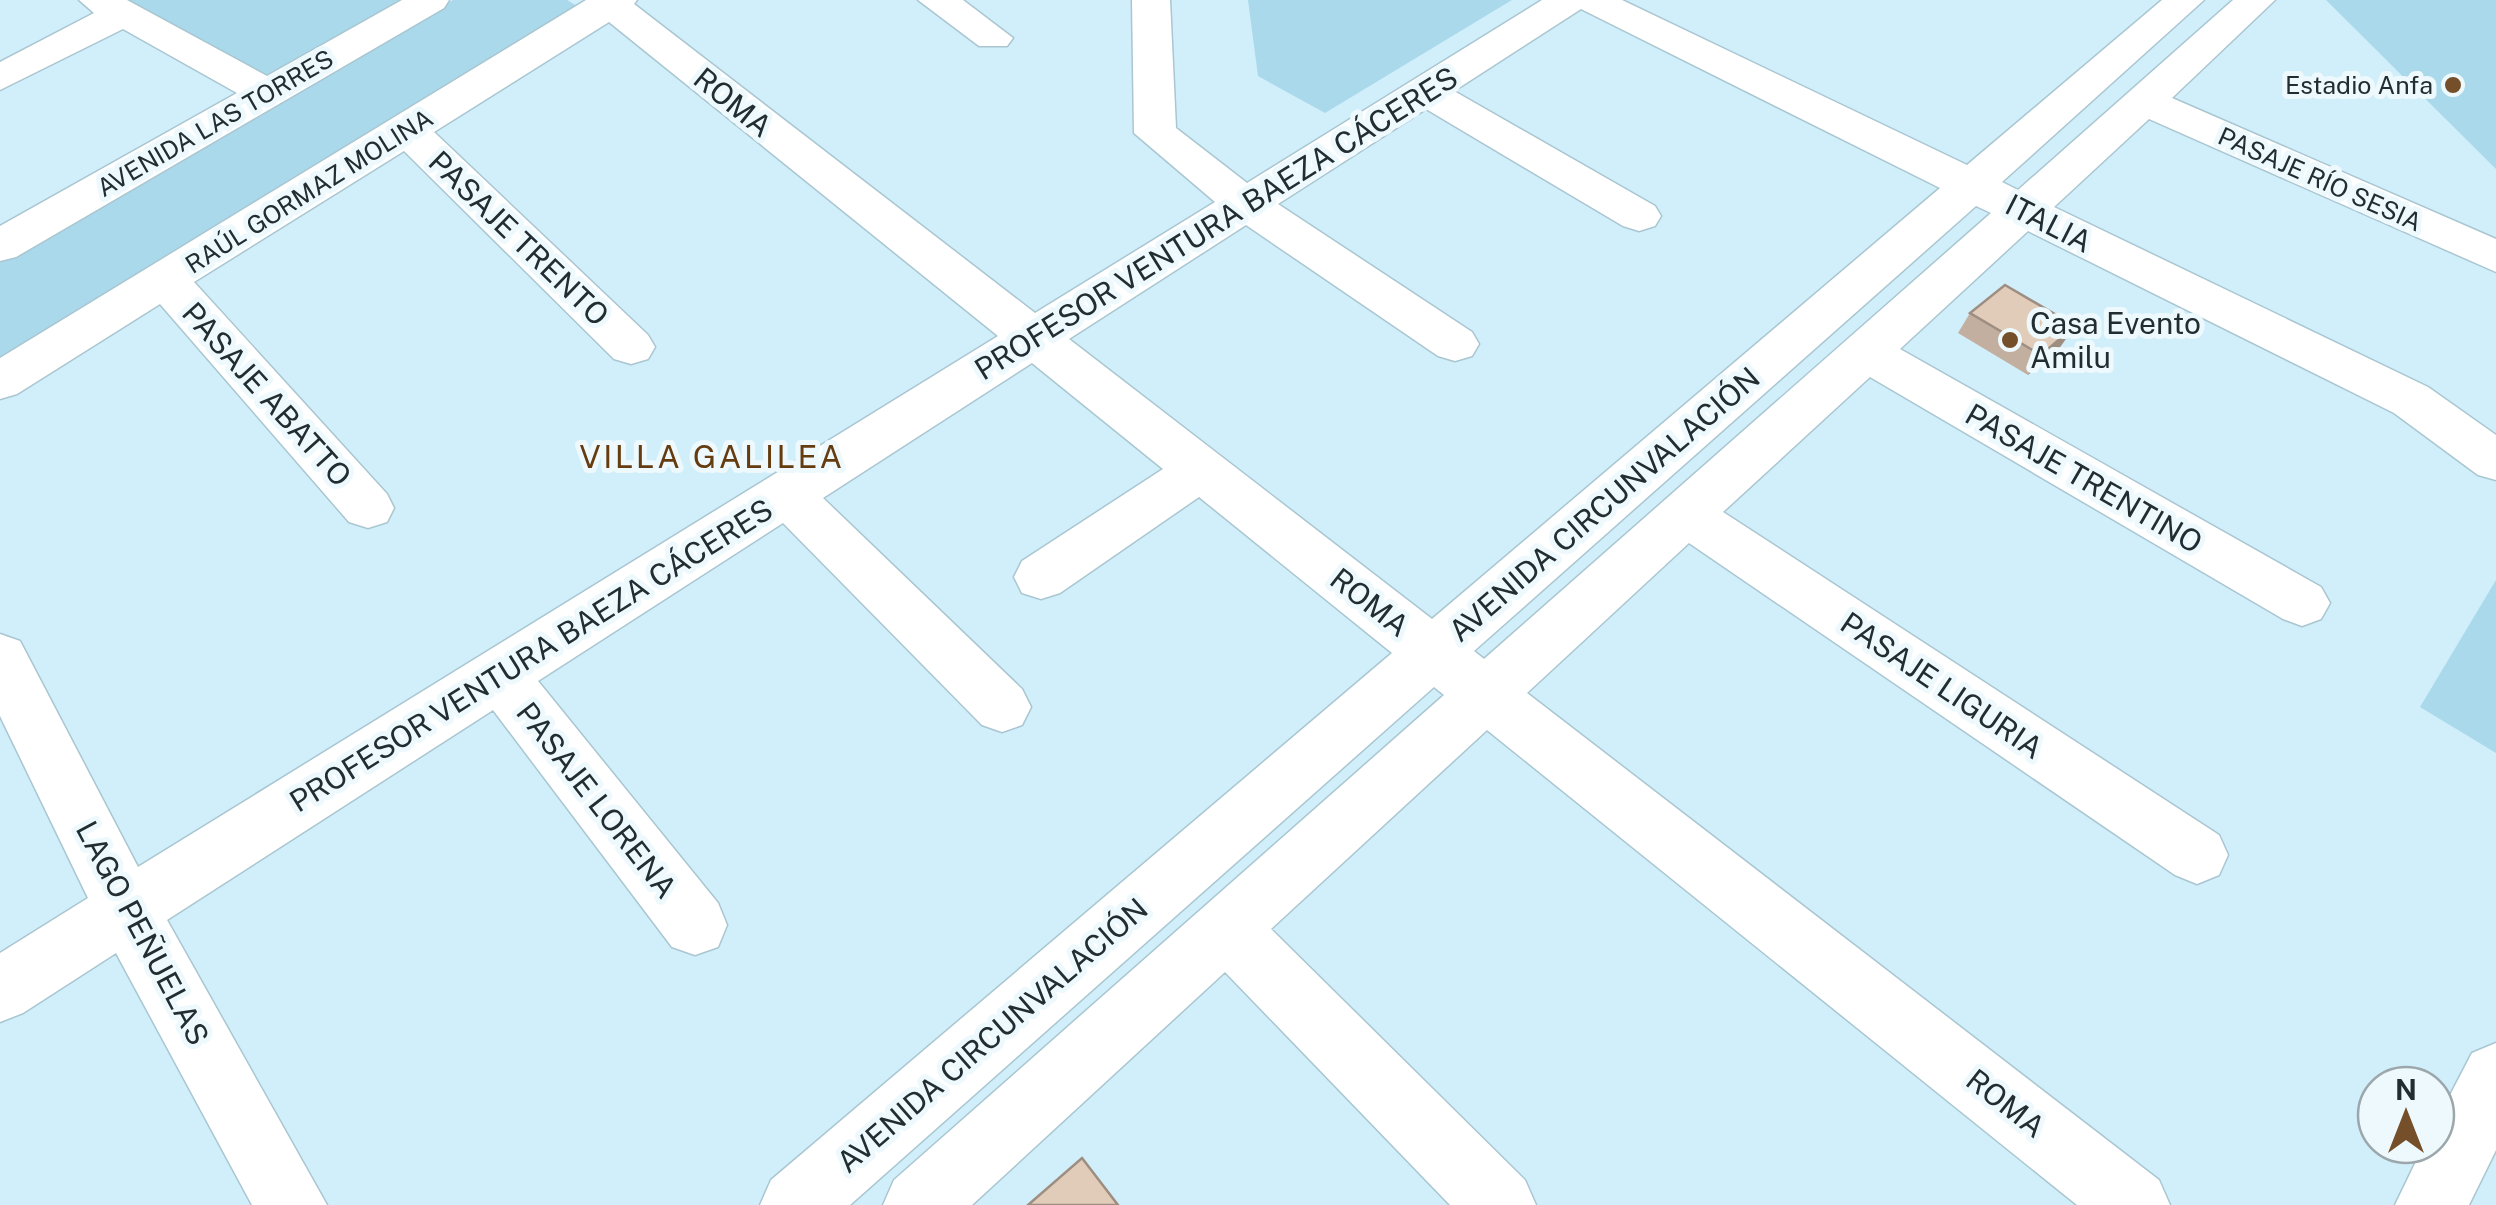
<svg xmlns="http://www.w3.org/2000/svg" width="2496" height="1205" font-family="'Public Sans',sans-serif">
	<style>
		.green { fill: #a9d9eb }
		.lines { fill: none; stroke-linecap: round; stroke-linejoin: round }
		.minor-casing { stroke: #a9c6d1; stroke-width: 3 }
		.minor { fill: #fff; fill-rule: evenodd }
		.wall { fill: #c2af9f }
		.shaded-wall { fill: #9e8e82 }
		.building { fill: #e1cbb9; stroke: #9e8e82; stroke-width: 2.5 }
		.poi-dot { fill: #744f2a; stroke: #edf9fd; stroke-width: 4 }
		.labels { text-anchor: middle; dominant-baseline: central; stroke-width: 10; stroke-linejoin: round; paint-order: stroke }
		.far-poi-label { font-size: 25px; fill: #212d31; stroke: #edf9fd; text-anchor: end }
		.far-street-label { font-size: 25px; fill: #212d31; stroke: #edf9fd }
		.street-label { font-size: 30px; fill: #212d31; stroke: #edf9fd }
		.poi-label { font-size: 30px; fill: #212d31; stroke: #edf9fd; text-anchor: start }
		.neighbourhood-label { font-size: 32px; letter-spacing: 2.5px; fill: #643c10; stroke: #edf9fd }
	</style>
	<rect width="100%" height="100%" fill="#d1effa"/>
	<g class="green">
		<path d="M117,0H404L269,85Z"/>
		<path d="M453,0H567L585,11L0,366V262Z"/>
		<path d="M1248,0H1512L1325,113L1258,76Z"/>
		<path d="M2326,0H2496V169Z"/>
		<path d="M2496,580V753L2420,707Z"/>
	</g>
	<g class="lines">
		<defs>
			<g id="minor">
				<path d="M79,0H127L267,76L402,0H449L444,8L16,257L0,261V226L237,93L123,29L0,90V62L94,13Z"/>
				<path d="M586,0H637L634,4L1035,313L1215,202L1134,133L1132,0H1170L1176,128L1247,183L1542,0H1622L1967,165L2162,0H2204L2002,182L2018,190L2233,0H2275L2172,98L2496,239V272L2149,119L2054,207L2428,387L2496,435V480L2478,475L2394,413L2028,231L1900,349L2321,587L2330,603L2321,619L2302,626L2283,619L1870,377L1723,512L2219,835L2228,855L2219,875L2197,884L2175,875L1689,543L1527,693L2159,1180L2170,1205H2077L1487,730L1271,929L1525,1180L1536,1205H1450L1225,972L972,1205H883L894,1180L1444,695L1434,687L850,1205H760L771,1180L1392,653L1199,497L1060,593L1041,599L1022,593L1014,577L1022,561L1163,469L1032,363L823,498L1022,689L1031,707L1022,725L1002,732L982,725L783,523L538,681L718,903L727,925L718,947L695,955L672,947L493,710L167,920L327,1205H252L116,953L23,1013L0,1022V953L88,898L0,716V634L20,641L138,867L998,336L609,22L434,132L648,335L655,347L648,359L631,364L614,359L404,151L194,282L387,494L394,508L387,522L368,528L349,522L160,304L17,394L0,399V358ZM1581,9L1940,188L1432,619L1069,339L1246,225L1438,356L1455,361L1472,356L1479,344L1472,332L1278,204L1426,109L1623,226L1639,231L1655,226L1661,216L1655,206L1454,91ZM1976,206L1991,213L1484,659L1474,651Z"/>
				<path d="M918,0H963L1013,38L1007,46H979Z"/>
				<path d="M2496,1043V1150L2469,1205H2395L2424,1145H2436V1122L2472,1053Z"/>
			</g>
		</defs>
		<use href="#minor" class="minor-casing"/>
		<use href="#minor" class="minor"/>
	</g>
	<path class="wall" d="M1970,313L2061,346L2028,375L1958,333Z"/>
	<path class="shaded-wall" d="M2075,326L2061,346L2028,375L2041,355Z"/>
	<g class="building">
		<path d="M2005,285L2075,326L2041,355L1970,313Z"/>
		<path d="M1082,1158L1118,1205H1028Z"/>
	</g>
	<g class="poi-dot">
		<circle cx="2453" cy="85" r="10"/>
		<circle cx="2010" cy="340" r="10"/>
	</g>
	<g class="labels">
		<g class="far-poi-label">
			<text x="2433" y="85">Estadio Anfa</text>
		</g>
		<g class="far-street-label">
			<text transform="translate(215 123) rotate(-30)">AVENIDA LAS TORRES</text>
			<text transform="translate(2320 179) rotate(24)">PASAJE RÍO SESIA</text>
			<text transform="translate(309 191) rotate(-32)">RAÚL GORMAZ MOLINA</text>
		</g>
		<g class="street-label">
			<text transform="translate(733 102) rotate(39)">ROMA</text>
			<text transform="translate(1216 223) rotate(-32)">PROFESOR VENTURA BAEZA CÁCERES</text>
			<text transform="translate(2049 223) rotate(27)">ITALIA</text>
			<text transform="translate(519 238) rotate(44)">PASAJE TRENTO</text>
			<text transform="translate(267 394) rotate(48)">PASAJE ABATTO</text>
			<text transform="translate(2084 478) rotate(30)">PASAJE TRENTINO</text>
			<text transform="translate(1604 504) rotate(-41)">AVENIDA CIRCUNVALACIÓN</text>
			<text transform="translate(1370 602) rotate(38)">ROMA</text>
			<text transform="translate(531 655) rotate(-32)">PROFESOR VENTURA BAEZA CÁCERES</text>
			<text transform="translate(1942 685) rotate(34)">PASAJE LIGURIA</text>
			<text transform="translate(597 800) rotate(52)">PASAJE LORENA</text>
			<text transform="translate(143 933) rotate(62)">LAGO PEÑUELAS</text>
			<text transform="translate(992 1035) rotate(-41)">AVENIDA CIRCUNVALACIÓN</text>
			<text transform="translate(2006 1103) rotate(38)">ROMA</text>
		</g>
		<g class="poi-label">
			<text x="2030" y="323">Casa Evento<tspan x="2030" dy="34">Amilu</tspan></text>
		</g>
		<g class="neighbourhood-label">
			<text x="712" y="456">VILLA GALILEA</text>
		</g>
	</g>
	<g transform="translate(2406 1115)"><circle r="48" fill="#edf9fd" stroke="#9ba7ab" stroke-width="2.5"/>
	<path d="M0-8L18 38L0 25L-18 38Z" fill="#744f2a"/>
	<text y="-15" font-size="28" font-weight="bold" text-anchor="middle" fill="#212d31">N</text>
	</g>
</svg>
